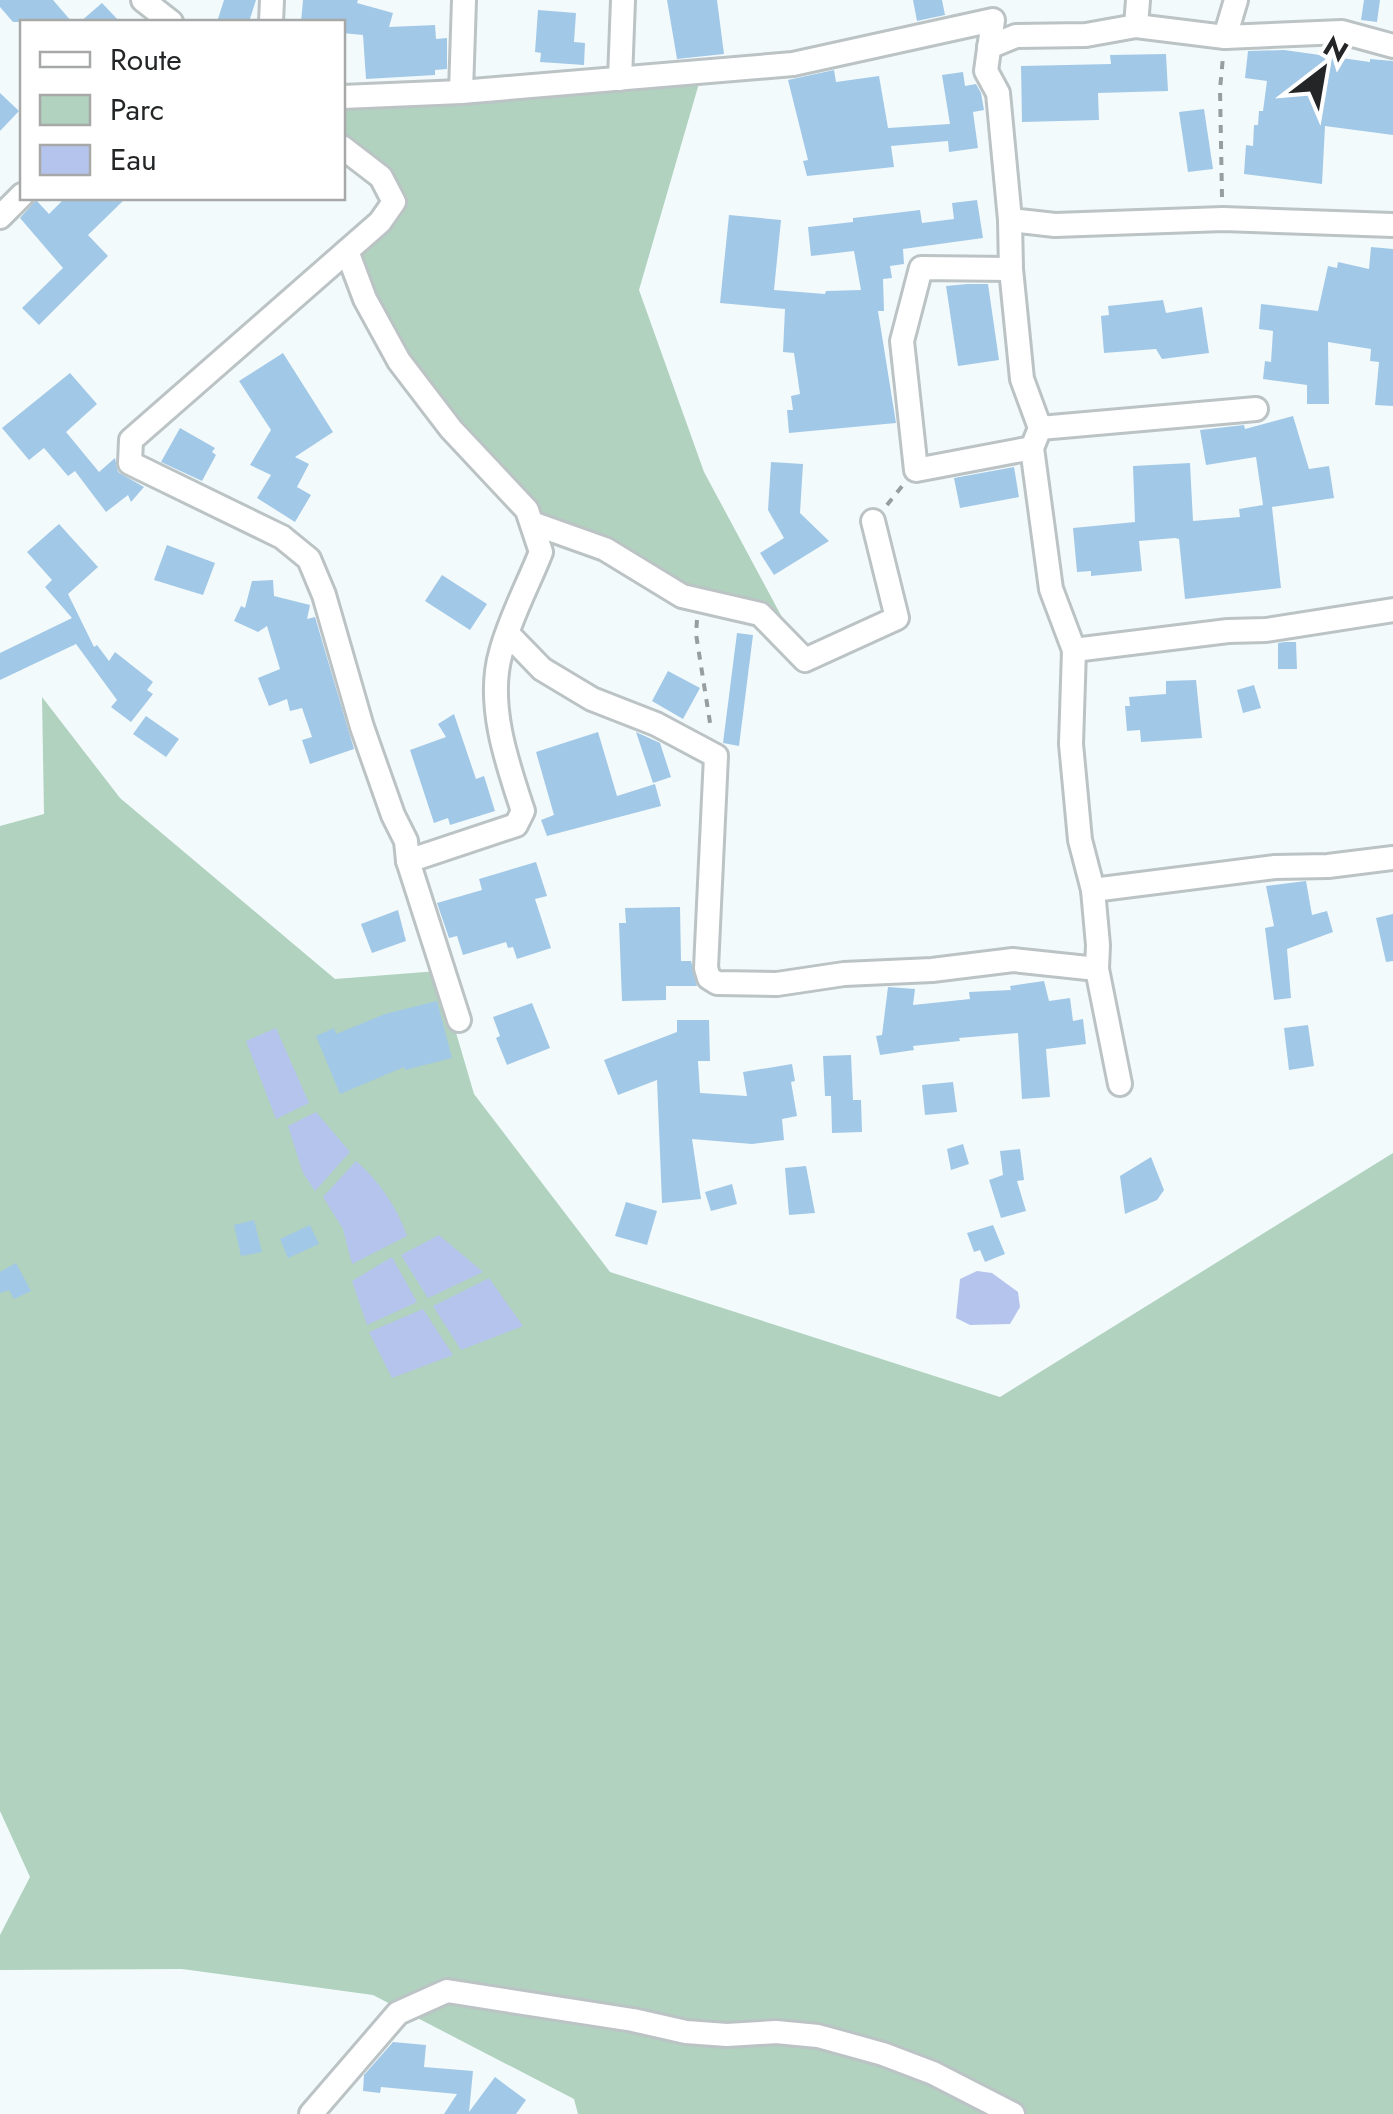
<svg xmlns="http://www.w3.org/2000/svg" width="1393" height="2114" font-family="Jost,sans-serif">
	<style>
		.green { fill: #b0d2bf }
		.water { fill: #b5c4ed }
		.building { fill: #a2c8e7 }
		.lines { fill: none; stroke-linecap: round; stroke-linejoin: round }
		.minor-casing { stroke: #bcc3c5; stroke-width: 28 }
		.path { stroke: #989d9e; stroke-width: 4; stroke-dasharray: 8 8; stroke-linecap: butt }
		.minor { stroke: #fff; stroke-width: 22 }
	</style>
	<rect width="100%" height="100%" fill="#f3fafc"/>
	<g class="green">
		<path d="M702,73L639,290L704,472L805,660L760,614L682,596L532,523L451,429L347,251L394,202L343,147L342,97Z"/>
		<path d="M42,697L120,798L335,979L438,971L474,1094L610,1272L1000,1397L1393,1153V2114H578L574,2099L373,1995L182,1969L0,1970V1935L30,1877L0,1811V826L44,814Z"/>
	</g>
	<g class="water">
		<path d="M276,1028L309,1103L276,1119L246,1041Z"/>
		<path d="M316,1112L350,1152L315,1191L303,1173L288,1126Z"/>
		<path d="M356,1161C379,1181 397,1207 407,1236L352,1264L343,1229L323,1197Z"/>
		<path d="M439,1235L483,1272L428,1298L401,1255Z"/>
		<path d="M392,1257L417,1302L367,1325L352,1281Z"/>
		<path d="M977,1271L992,1273L1018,1292L1020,1307L1010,1324L970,1325L956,1318L960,1279Z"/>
		<path d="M489,1278L523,1326L461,1350L433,1306Z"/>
		<path d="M423,1309L453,1355L392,1378L369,1332Z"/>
	</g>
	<g class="building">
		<path d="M0,0H53L72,22H13L0,7Z"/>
		<path d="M224,0H256L249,22H217Z"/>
		<path d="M303,0H358L357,3L393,13L389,27L435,25L436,39L447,38V69L435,70V75L366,79L363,35L342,33V22H301Z"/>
		<path d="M667,0H717L724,54L677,59Z"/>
		<path d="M913,0H942L945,15L917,21Z"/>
		<path d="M1364,0H1380L1377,22L1361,20Z"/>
		<path d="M102,3L120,22H80Z"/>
		<path d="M538,10L576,13L574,42L585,43L584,65L540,62L541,53L535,52Z"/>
		<path d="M1284,50L1370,62V59L1393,61V135L1325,126L1322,184L1244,174L1246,145L1253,146L1254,125H1258L1259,111H1263L1267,81L1245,78L1248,51Z"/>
		<path d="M1166,54L1168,91L1098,93L1099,120L1022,122L1021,66L1111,64L1110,55Z"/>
		<path d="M834,70L836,82L879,76L888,128L950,124L942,75L963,72L965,86L976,84L981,93L984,110L973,112L978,148L949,152L948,141L891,146L894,167L807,176L803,161L808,160L788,80Z"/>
		<path d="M0,93L19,111L0,131Z"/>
		<path d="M1204,109L1213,169L1188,172L1179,112Z"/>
		<path d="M65,198H126L88,235L108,256L39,325L22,308L63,268L20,218L36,200L49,214Z"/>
		<path d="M977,200L983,238L903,249L904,264L890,266L892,278L883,279L884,311H878L896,423L789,433L787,410H793L791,396L800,394L794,353L783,352L785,309L720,303L729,215L781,220L774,290L825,294L826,291L861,290L854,251L811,256L808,227L853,222V218L920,210L922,223L954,219L952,203Z"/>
		<path d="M1371,247L1393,249V406L1375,405L1379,362L1370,361L1371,349L1328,342L1329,404H1307V385L1263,379L1265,361L1271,362L1273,331L1259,329L1261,304L1318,311L1328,266L1337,268L1338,262L1369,269Z"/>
		<path d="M967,284H988L999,360L958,366L946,286Z"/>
		<path d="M1163,300L1166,313L1202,307L1209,353L1162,359L1156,349L1104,353L1101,316L1109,315L1108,306Z"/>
		<path d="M283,353L333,432L295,457L309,464L297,487L311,495L295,522L257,498L271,475L250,465L271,430L239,381Z"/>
		<path d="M70,373L97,404L66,432L99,472L115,458L118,472L144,487L131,502L128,495L106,512L75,471L68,476L44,448L29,460L2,428Z"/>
		<path d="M1293,416L1309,469L1329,466L1334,498L1272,507L1281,588L1185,599L1179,539L1175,538L1139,541L1142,571L1091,576V571L1077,572L1073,528L1135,522L1133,466L1190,463L1193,521L1240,517L1239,509L1263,505L1256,457L1206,465L1200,430L1244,425L1245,429Z"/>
		<path d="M180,428L215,448L212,452L216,455L202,481L161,462Z"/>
		<path d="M771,462L803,464L800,513L829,541L774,575L760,553L784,538L768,510Z"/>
		<path d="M1014,467L1019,497L960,508L954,478Z"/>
		<path d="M59,524L98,567L68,594L94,647L97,645L109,661L115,652L153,682L147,690L153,694L131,722L111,707L117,700L76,644L0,680V653L72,618L45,587L52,580L27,552Z"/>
		<path d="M167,545L215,563L203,595L154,580Z"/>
		<path d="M442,575L487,604L470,630L425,601Z"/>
		<path d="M273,580L274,596L310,605L307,619L315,617L354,749L310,764L302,740L312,737L302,708L290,711L287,699L269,706L258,678L280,669L267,626L258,632L234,621L241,606L245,608L252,581Z"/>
		<path d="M737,633L753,635L739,746L723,743Z"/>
		<path d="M1285,642H1296L1297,669H1278V643Z"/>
		<path d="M668,671L700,688L683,719L652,701Z"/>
		<path d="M1196,680L1202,738L1141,742L1140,730L1127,731L1125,706H1130L1129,697L1166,694V681Z"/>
		<path d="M1254,685L1261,708L1243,713L1237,690Z"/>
		<path d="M454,714L476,779L484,776L495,811L450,825L448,818L434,823L410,750L446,737L438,724Z"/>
		<path d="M146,716L179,739L166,757L133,734Z"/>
		<path d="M598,732L617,796L655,784L661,806L547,836L541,820L554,815L536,752Z"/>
		<path d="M636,732L660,743L671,777L653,783Z"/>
		<path d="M536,862L547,896L535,899L551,948L517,959L513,947L508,948L506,942L463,955L457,936L449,938L437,903L482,890L479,879Z"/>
		<path d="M1306,881L1312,915L1327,911L1333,932L1287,949L1291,998L1274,1000L1265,928L1274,926L1266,886Z"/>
		<path d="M680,907L681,961H691L697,986H666V1000L622,1001L619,923H626L625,908Z"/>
		<path d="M398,910L406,941L372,953L361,924Z"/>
		<path d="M1393,914V961L1386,962L1376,918Z"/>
		<path d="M1044,981L1049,1001L1070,998L1073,1021L1083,1019L1086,1044L1046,1049L1050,1097L1022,1099L1018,1033L959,1038L960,1041L913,1046L914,1050L880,1055L876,1036L882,1035L888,987L915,989L913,1005L970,999L969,992L1011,990L1010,986Z"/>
		<path d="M437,1001L452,1058L405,1070L404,1067L340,1094L316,1036L334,1028L336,1034L385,1014Z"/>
		<path d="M532,1003L550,1048L507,1065L496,1038L500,1036L493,1017Z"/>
		<path d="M677,1020H709L710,1061H698L700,1093L747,1096L743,1072L792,1064L795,1081L791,1082L797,1116L782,1119L784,1140L752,1144L692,1139L701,1199L662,1203L657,1080L618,1095L604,1060L677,1032Z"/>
		<path d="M1308,1025L1314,1066L1289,1070L1284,1028Z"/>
		<path d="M851,1055L853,1100H861L862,1132L832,1133L831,1096H825L823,1056Z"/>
		<path d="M953,1082L957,1112L925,1115L922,1085Z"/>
		<path d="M963,1144L969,1164L951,1170L947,1149Z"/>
		<path d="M1020,1149L1024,1180L1017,1181L1026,1211L1001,1218L989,1180L1003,1175L1000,1151Z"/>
		<path d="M1151,1157L1164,1190L1157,1200L1125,1214L1120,1176Z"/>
		<path d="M806,1166L815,1213L789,1215L785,1168Z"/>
		<path d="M732,1184L737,1204L711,1211L705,1192Z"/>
		<path d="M626,1202L657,1211L647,1245L615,1236Z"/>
		<path d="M254,1220L262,1252L241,1256L234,1225Z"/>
		<path d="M310,1225L319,1244L288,1258L280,1239Z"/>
		<path d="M993,1225L1005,1254L985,1262L980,1250L974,1252L967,1233Z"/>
		<path d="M16,1263L31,1291L14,1299L9,1290L0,1293V1272Z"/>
		<path d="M393,2042L426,2045L424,2067L473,2071L469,2112L495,2077L526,2100L516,2114H444L457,2094L381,2087L380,2093L363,2091L364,2075Z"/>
	</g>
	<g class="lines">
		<defs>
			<g id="minor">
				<path d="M143,0L171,22"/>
				<path d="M271,22L272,0"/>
				<path d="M1136,26L1138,0"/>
				<path d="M1225,37L1236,0"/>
				<path d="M989,47L1016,36L1086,35L1136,26L1225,37L1342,32L1393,46"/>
				<path d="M620,79L623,0"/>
				<path d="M461,92L464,0"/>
				<path d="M342,97L461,92L793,64L993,20L986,71L998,93L1010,220L1055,225L1223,219L1393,225"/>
				<path d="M342,147L381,177L394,202L380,222L131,440L130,463L282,537L309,559L324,595L362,727L393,815L406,841L408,861L459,1020"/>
				<path d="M0,217L22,195"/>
				<path d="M1010,220L1011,269L1022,379L1040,428L1032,448L1051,589L1074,650L1071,744L1080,840L1093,890L1098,945L1097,969L1120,1084"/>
				<path d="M347,251L365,299L399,361L451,429L527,510L541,552C528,585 510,618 501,652C486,703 507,763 523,811L516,825L408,861"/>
				<path d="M1011,269L921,268L902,341L916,470L1032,448"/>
				<path d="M1040,428L1256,409"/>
				<path d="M532,523L605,549L682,596L760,614L805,660L897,618L873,521"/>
				<path d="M508,634L542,669L592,699L656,724L716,756L706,968L709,978L717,983L777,984L844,974L932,970L1013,960L1097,969"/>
				<path d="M1074,650L1228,631L1266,630L1393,610"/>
				<path d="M1093,890L1275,867L1328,866L1393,858"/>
				<path d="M311,2114L398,2013L447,1991L633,2020L686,2032L727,2035L776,2032L818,2036L883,2054L933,2073L1013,2114"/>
			</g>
		</defs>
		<use href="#minor" class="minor-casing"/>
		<g class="path">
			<path d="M1222,197L1220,89L1223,57"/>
			<path d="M887,505L903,485"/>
			<path d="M697,620L696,634L711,729"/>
		</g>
		<use href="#minor" class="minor"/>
	</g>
	<rect x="20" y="20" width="325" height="180" fill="#ffffff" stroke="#a7a8a8" stroke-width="2.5"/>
	<rect x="40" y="52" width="50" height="15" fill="#ffffff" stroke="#a7a8a8" stroke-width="2.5"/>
	<text x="110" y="70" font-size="30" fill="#232526">Route</text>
	<rect x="40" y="95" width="50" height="30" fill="#b0d2bf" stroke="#a7a8a8" stroke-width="2.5"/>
	<text x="110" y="120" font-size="30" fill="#232526">Parc</text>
	<rect x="40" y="145" width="50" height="30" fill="#b5c4ed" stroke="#a7a8a8" stroke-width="2.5"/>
	<text x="110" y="170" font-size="30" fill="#232526">Eau</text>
	<g transform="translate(1323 70) rotate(31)" stroke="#ffffff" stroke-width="8" paint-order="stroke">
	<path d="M0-8L18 38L0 25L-18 38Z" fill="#232526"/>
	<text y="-15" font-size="28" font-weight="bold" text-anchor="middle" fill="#232526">N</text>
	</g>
</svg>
